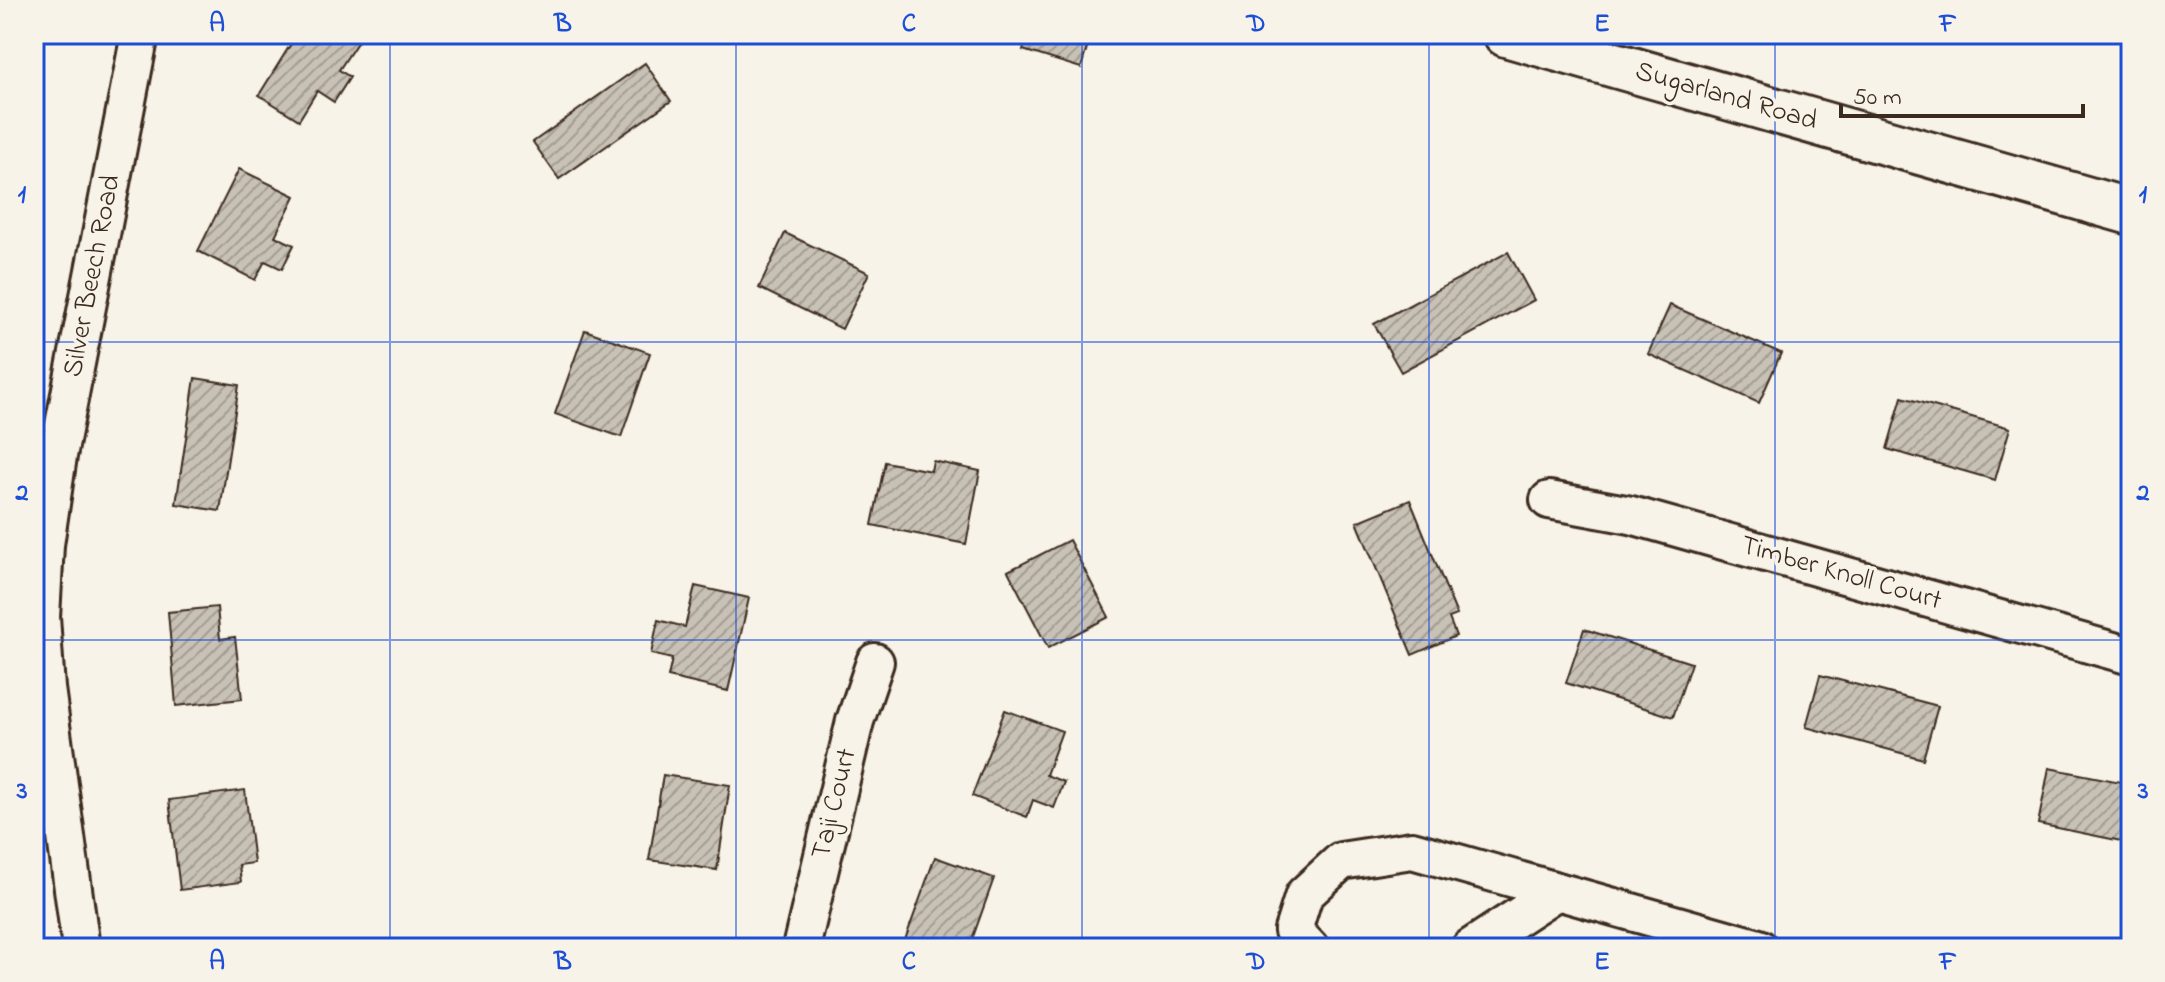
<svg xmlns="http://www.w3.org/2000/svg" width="2165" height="982" font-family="'Indie Flower',sans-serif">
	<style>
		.building { fill: url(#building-hatch); stroke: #3b2a1e; stroke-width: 2 }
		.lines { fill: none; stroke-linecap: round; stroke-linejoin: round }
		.street-casing { stroke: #3b2a1e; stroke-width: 42 }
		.secondary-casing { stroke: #3b2a1e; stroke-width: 50 }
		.street { stroke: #f7f3e8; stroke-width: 36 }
		.secondary { stroke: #f7f3e8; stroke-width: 44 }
		.grid { fill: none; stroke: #1d4ed8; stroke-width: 2; stroke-opacity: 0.55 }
		.labels { text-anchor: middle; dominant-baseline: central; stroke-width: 7; stroke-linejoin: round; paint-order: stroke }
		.street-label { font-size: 28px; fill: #3b2a1e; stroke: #f7f3e8 }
		.neatline { fill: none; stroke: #1d4ed8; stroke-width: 3 }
		.grid-label { font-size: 26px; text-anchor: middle; font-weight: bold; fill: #1d4ed8 }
	</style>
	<defs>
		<pattern id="building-hatch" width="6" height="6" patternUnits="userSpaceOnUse" patternTransform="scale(2)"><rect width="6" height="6" fill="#c8c1b6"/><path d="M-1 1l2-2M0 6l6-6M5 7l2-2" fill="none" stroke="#a49d93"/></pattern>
	</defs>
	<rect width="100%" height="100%" fill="#f7f3e8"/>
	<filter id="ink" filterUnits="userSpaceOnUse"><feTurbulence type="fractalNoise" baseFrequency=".0125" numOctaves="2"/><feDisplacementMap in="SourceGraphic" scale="16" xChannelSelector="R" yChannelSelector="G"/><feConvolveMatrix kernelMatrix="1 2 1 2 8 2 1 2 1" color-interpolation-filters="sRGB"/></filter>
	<g filter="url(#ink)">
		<g class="building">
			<path d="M297,34H353L360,38L339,70L350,77L334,102L317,91L299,120L259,95Z"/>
			<path d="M1028,34H1091L1081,68L1023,50Z"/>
			<path d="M645,63L671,101L559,179L533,142Z"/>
			<path d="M239,169L295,196L275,236L294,245L282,269L265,261L255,280L198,251Z"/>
			<path d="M785,233L869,273L842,329L759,288Z"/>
			<path d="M1508,252L1534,300L1401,372L1374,324Z"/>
			<path d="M1670,305L1781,353L1759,403L1648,354Z"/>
			<path d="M585,330L650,353L621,437L555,414Z"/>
			<path d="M195,378L239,385L220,511L176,504Z"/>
			<path d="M1902,397L2010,428L1995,480L1887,449Z"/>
			<path d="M933,461L980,471L966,544L872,525L885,462L931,471Z"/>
			<path d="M1410,500L1457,615L1449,618L1456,636L1412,655L1357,522Z"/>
			<path d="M1069,540L1109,617L1048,648L1008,571Z"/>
			<path d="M695,586L749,598L728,691L668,677L672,659L651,654L658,620L685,627Z"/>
			<path d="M217,607L220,639L235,637L242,699L176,706L168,612Z"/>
			<path d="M1584,629L1691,663L1673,717L1566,683Z"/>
			<path d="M1820,675L1938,706L1923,759L1806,727Z"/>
			<path d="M1005,710L1062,731L1046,775L1064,782L1054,808L1033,800L1027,817L972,796Z"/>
			<path d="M2049,768L2131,784V843L2038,824Z"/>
			<path d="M663,775L730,785L717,870L649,860Z"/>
			<path d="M245,790L254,863L239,865L241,882L180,890L169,800Z"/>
			<path d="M935,857L994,878L969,948H929L905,940Z"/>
		</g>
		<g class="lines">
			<defs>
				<g id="street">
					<path d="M1549,500L1631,515L2131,656"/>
					<path d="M81,948L46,688L41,617L45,545L58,456L140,34"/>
					<path d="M801,948L855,721L875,662"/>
					<path d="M1310,948L1293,930L1304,895L1341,861L1412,850L1759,948"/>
					<path d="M1470,948L1557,891"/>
				</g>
				<path id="secondary" d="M1506,34L2131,212"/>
			</defs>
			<use href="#street" class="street-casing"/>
			<use href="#secondary" class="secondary-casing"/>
			<use href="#street" class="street"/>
			<use href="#secondary" class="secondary"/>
		</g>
	</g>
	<path class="grid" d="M390,34V948M736,34V948M1082,34V948M1429,34V948M1775,34V948M34,342H2131M34,640H2131"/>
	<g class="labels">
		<g class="street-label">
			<text transform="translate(1726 97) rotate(16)">Sugarland Road</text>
			<text transform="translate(93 276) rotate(-79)">Silver Beech Road</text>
			<text transform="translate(1841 574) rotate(16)">Timber Knoll Court</text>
			<text transform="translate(835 804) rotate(-76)">Taji Court</text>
		</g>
	</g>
	<rect width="2165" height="982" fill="none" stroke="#f7f3e8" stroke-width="88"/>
	<path d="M1841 104v12h242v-12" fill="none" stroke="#3b2a1e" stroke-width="4"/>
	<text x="1853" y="104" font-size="24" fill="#3b2a1e" stroke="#f7f3e8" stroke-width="6" paint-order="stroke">50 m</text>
	<rect x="44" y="44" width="2077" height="894" class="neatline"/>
	<g class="grid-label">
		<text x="217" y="31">A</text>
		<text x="563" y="31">B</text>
		<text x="909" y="31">C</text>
		<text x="1256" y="31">D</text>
		<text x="1602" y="31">E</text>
		<text x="1948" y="31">F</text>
		<text x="22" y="202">1</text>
		<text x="2143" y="202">1</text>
		<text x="22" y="500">2</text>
		<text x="2143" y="500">2</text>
		<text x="22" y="798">3</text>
		<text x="2143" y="798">3</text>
		<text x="217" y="969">A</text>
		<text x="563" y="969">B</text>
		<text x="909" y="969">C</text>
		<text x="1256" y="969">D</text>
		<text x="1602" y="969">E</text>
		<text x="1948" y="969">F</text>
	</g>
</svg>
